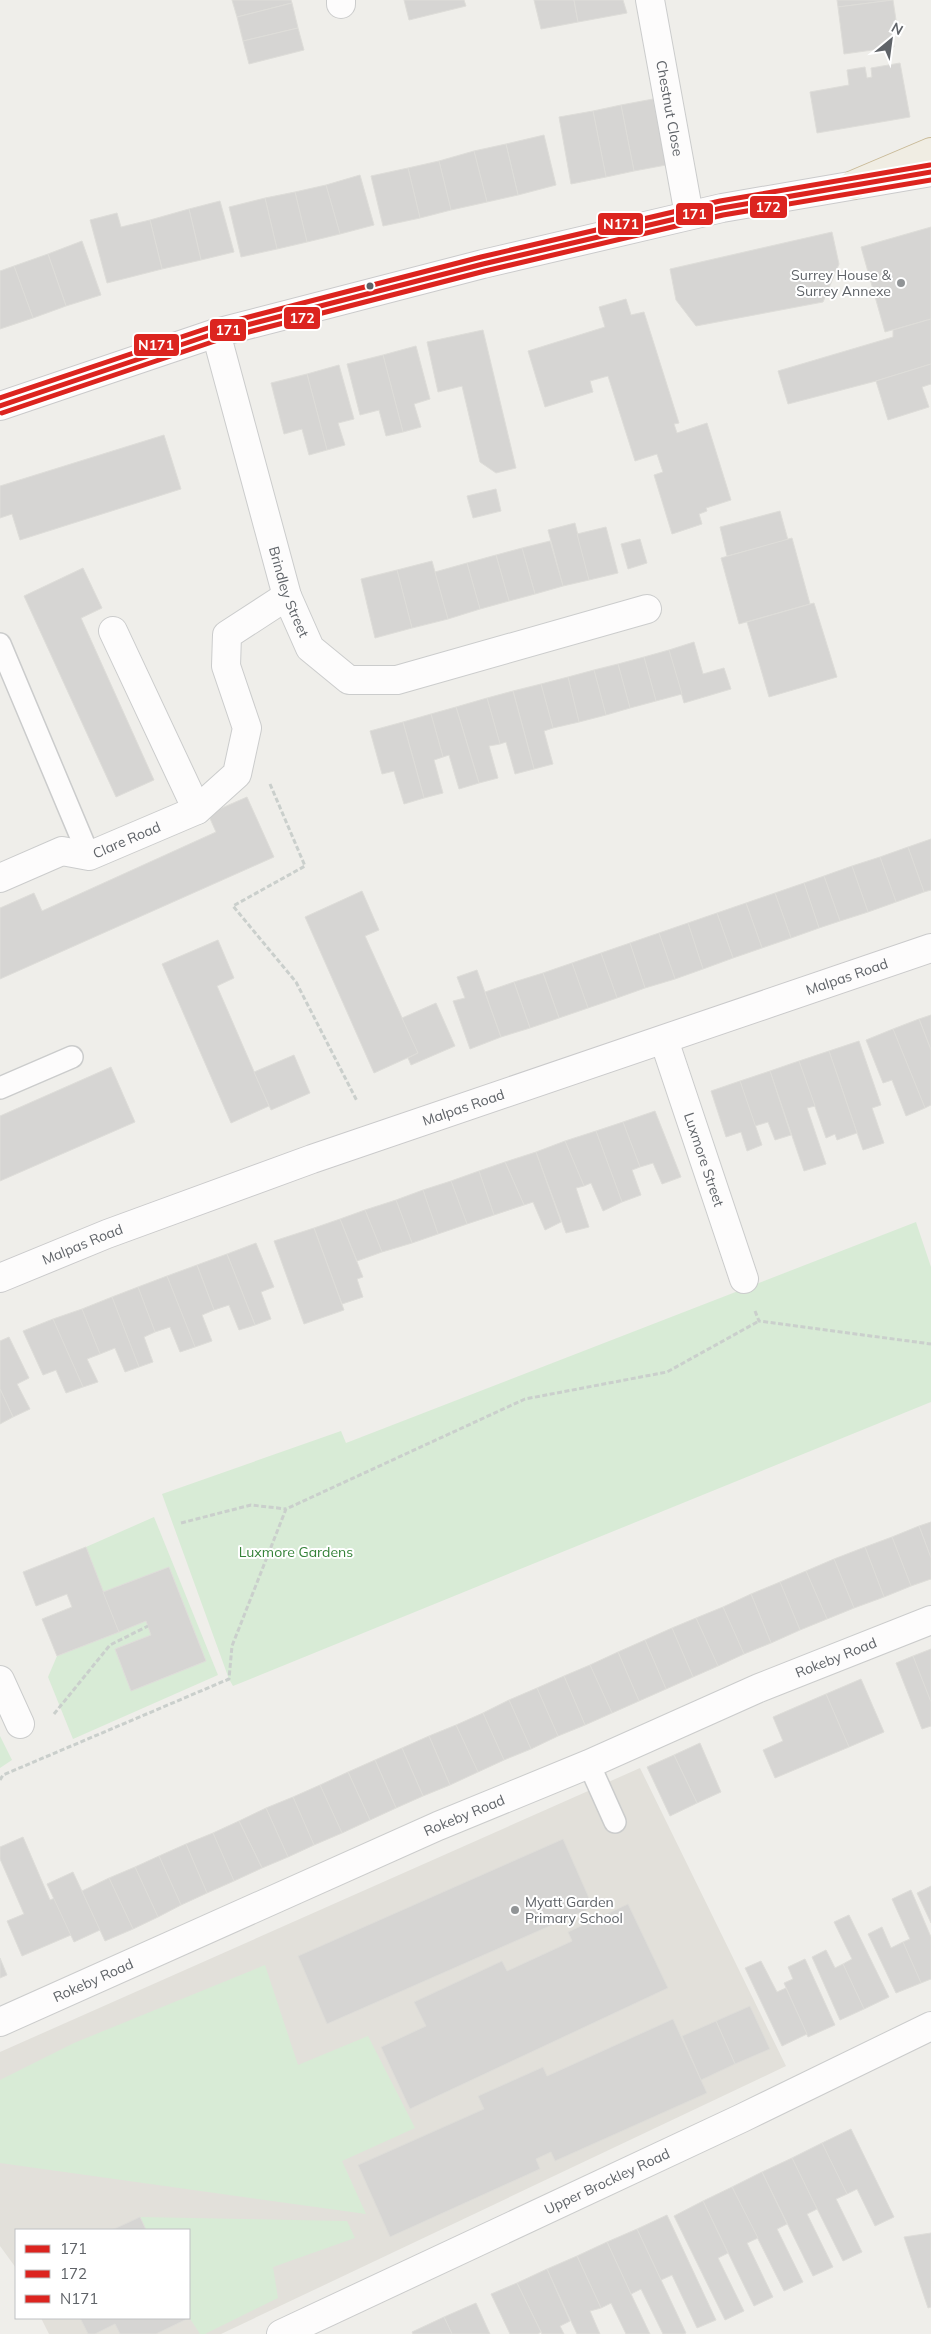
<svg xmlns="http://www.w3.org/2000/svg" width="931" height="2334" font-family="Mulish,sans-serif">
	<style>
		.education { fill: #e2e0da }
		.green { fill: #d8ebd6 }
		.building { fill: #d6d5d3; stroke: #deddd9 }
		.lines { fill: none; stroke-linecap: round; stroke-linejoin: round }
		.lane-casing { stroke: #cbcccc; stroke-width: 24 }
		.street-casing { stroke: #cbcccc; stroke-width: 30 }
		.secondary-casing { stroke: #cacacb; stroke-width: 30 }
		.highway-casing { stroke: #c8b996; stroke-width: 30 }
		.path { stroke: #cacfcc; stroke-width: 3; stroke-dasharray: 5 2.5; stroke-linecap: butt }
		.lane { stroke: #fdfcfc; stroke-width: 21 }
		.street { stroke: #fdfcfc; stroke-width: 28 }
		.secondary { stroke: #fdfcfc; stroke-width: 28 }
		.highway { stroke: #f0ede3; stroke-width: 28 }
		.bus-1-casing { stroke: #fff; stroke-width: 9 }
		.bus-2-casing { stroke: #fff; stroke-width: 9 }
		.bus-3-casing { stroke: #fff; stroke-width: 9 }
		.bus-1 { stroke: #dc241f; stroke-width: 5 }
		.bus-2 { stroke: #dc241f; stroke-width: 5 }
		.bus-3 { stroke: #dc241f; stroke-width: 5 }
		.poi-dot { fill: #919496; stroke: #fff; stroke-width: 2 }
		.bus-dot { fill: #5f6368; stroke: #fff; stroke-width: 2 }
		.labels { text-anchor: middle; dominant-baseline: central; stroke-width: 4; stroke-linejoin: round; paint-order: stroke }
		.street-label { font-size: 14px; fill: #5f6368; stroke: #fff }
		.poi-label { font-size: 14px; fill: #5f6368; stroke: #fff; text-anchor: end }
		.park-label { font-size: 14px; fill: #348238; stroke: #fff }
		.line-badge { stroke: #fff; stroke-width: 2 }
		.badge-label { font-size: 14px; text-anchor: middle; font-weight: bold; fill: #fff }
	</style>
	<rect width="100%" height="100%" fill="#efeeea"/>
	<path class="education" d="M640,1768L786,2066L221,2334H49L41,2318H189V2230H16V2268L0,2246V2052Z"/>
	<g class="green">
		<path d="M916,1222L931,1267V1402L233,1686L229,1679L162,1494L341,1431L346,1443Z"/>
		<path d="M154,1517L218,1675L73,1739L48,1677L57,1656L146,1621L151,1635L115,1649L131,1691L206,1661L169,1567L103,1592L86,1547Z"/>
		<path d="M0,1736L12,1760L0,1768Z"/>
		<path d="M265,1965L298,2065L368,2036L415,2128L342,2161L366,2214L0,2163V2080L74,2043Z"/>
		<path d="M140,2217L347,2221L355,2238L273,2267L278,2298L205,2334H200L189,2317V2230H146Z"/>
	</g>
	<g class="building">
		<path d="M232,0H291L292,3L237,17Z"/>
		<path d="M404,0H464L466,6L409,20Z"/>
		<path d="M534,0H574L578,22L541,29Z"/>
		<path d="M574,0H623L627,13L578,22Z"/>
		<path d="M837,0H893L838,7Z"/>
		<path d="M893,0L898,33L892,34L894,47L844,54L838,7Z"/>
		<path d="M292,3L298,28L243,41L237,17Z"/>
		<path d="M298,28L304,50L249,64L243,41Z"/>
		<path d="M900,63L910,117L817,133L810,92L849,85L847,70L865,67L867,78L872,77L871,68Z"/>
		<path d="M653,99L666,165L634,171L621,105Z"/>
		<path d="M621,105L634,171L606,177L593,111Z"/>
		<path d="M593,111L606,177L571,184L559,117Z"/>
		<path d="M544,135L556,185L518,195L506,144Z"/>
		<path d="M506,144L518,195L487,202L474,151Z"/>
		<path d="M474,151L487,202L451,210L439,161Z"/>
		<path d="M439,161L451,210L420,218L408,168Z"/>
		<path d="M408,168L420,218L383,226L371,176Z"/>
		<path d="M360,175L374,225L340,234L326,185Z"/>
		<path d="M326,185L340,234L307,242L295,192Z"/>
		<path d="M295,192L307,242L277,249L265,198Z"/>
		<path d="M265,198L277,249L241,257L229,207Z"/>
		<path d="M220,201L234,252L201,260L189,209Z"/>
		<path d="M189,209L201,260L162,269L150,220Z"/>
		<path d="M117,213L121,227L150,220L162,269L107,283L90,220Z"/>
		<path d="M931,227V319L885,332L861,247Z"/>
		<path d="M832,232L839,264L823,302L696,326L676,300L670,269Z"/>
		<path d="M82,241L101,295L66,306L48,254Z"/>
		<path d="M48,254L66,306L33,318L14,266Z"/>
		<path d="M14,266L33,318L0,329V271Z"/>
		<path d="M626,299L631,315L644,312L679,423L674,424L677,433L707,423L731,500L706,508L707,511L699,514L702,524L672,534L654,475L663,472L657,454L635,461L608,376L590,381L593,392L545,407L528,351L605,327L599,307Z"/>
		<path d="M931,319V364L876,381L788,404L778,371L893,337V330Z"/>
		<path d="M483,330L516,468L496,473L480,462L462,386L438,392L427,342Z"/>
		<path d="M416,346L430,399L414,404L421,427L403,432L383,355Z"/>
		<path d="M383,355L403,432L386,436L379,410L360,415L347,364Z"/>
		<path d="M931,364V384L922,387L929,407L888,420L876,381Z"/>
		<path d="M339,365L354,419L338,423L345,445L327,450L307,374Z"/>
		<path d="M307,374L327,450L309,455L302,429L284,434L271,383Z"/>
		<path d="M164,435L181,489L20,540L12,514L0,518V486Z"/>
		<path d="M496,489L501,511L473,518L467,496Z"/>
		<path d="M780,511L788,540L727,556L720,527Z"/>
		<path d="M575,523L589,580L563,586L548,530Z"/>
		<path d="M606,527L618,573L589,580L577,534Z"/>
		<path d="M792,538L810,604L739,624L721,558Z"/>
		<path d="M640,539L647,563L628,569L621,544Z"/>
		<path d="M550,541L563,586L535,594L522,548Z"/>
		<path d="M522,548L535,594L509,601L496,555Z"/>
		<path d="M496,555L509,601L480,609L467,563Z"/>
		<path d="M432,561L448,619L412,628L397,570Z"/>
		<path d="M467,563L480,609L448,619L435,572Z"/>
		<path d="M83,568L102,608L81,618L154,780L116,797L24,596Z"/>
		<path d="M397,570L412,628L375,638L361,579Z"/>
		<path d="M814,603L837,677L769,697L747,622Z"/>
		<path d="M694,642L703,674L724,668L731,689L684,703L669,650Z"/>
		<path d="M669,650L682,694L656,701L644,657Z"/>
		<path d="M644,657L656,701L630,708L618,664Z"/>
		<path d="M618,664L630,708L606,715L594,670Z"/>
		<path d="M594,670L606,715L579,722L568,677Z"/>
		<path d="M568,677L579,722L553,728L541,684Z"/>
		<path d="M541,684L553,728L544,731L553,764L534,769L513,691Z"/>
		<path d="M513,691L534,769L515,774L506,742L500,744L487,698Z"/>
		<path d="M487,698L500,744L489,746L498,778L479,783L456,707Z"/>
		<path d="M456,707L479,783L459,789L449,755L443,757L431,714Z"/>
		<path d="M431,714L443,757L434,760L443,793L424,798L403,722Z"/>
		<path d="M403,722L424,798L404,804L394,771L382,774L370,731Z"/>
		<path d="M247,797L274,857L0,979V908L34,893L42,911L216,832L208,814Z"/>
		<path d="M931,839V890L924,892L908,847Z"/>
		<path d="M908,847L924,892L896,902L880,857Z"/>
		<path d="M880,857L896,902L868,912L852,866Z"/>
		<path d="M852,866L868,912L840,921L824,876Z"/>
		<path d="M824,876L840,921L819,928L804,883Z"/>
		<path d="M804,883L819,928L791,938L775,893Z"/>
		<path d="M362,891L379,930L365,936L418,1053L374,1073L305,917Z"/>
		<path d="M775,893L791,938L762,948L746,903Z"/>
		<path d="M746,903L762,948L733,958L717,913Z"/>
		<path d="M717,913L733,958L703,969L688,923Z"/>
		<path d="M688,923L703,969L675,979L659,933Z"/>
		<path d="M659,933L675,979L645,988L630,943Z"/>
		<path d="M218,940L234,978L217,986L269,1106L231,1123L162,964Z"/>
		<path d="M630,943L645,988L617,998L601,953Z"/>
		<path d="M601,953L617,998L588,1008L572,963Z"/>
		<path d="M572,963L588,1008L559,1018L543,973Z"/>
		<path d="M477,970L501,1037L470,1049L453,1001L465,998L457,977Z"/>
		<path d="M543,973L559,1018L530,1028L514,982Z"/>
		<path d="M514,982L530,1028L501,1037L485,992Z"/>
		<path d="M436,1003L455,1046L411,1065L408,1058L418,1053L402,1018Z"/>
		<path d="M931,1015V1050L919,1019Z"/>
		<path d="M919,1019L931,1050V1105L925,1108L893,1029Z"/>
		<path d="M893,1029L925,1108L906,1116L892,1080L883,1083L866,1040Z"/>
		<path d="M859,1041L881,1105L872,1108L884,1143L863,1150L829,1051Z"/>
		<path d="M829,1051L857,1133L837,1140L835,1134L826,1138L799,1061Z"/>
		<path d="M294,1055L310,1093L271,1110L254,1072Z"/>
		<path d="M799,1061L815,1106L807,1108L826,1164L804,1171L770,1071Z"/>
		<path d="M111,1067L135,1122L0,1181V1116Z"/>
		<path d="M770,1071L791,1135L775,1140L768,1122L755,1126L740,1081Z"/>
		<path d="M740,1081L762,1145L747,1151L741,1132L726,1137L711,1091Z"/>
		<path d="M655,1111L681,1177L662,1184L653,1163L640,1167L623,1122Z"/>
		<path d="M623,1122L640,1167L632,1170L641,1195L622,1202L596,1131Z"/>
		<path d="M596,1131L622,1202L603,1211L591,1183L584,1186L565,1141Z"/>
		<path d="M565,1141L584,1186L576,1188L589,1227L566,1233L536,1152Z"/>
		<path d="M536,1152L561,1222L545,1230L533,1202L524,1205L505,1162Z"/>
		<path d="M505,1162L524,1205L494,1215L479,1171Z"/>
		<path d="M479,1171L494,1215L467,1224L451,1181Z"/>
		<path d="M451,1181L467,1224L438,1234L423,1190Z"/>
		<path d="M423,1190L438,1234L412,1243L396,1200Z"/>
		<path d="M396,1200L412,1243L382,1252L365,1210Z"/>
		<path d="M365,1210L382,1252L357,1261L340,1219Z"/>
		<path d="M340,1219L363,1277L357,1279L363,1297L342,1304L314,1228Z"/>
		<path d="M314,1228L344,1310L304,1324L274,1241Z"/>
		<path d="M256,1243L274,1287L261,1292L271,1319L255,1325L227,1254Z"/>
		<path d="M227,1254L255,1325L239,1330L229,1305L214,1310L197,1265Z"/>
		<path d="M197,1265L214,1310L202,1315L212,1341L195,1347L167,1276Z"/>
		<path d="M167,1276L195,1347L180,1352L170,1327L155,1332L138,1287Z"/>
		<path d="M138,1287L155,1332L144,1337L153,1362L139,1367L112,1297Z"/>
		<path d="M112,1297L139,1367L125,1372L115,1348L100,1354L82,1309Z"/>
		<path d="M82,1309L100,1354L87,1359L98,1382L83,1387L53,1319Z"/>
		<path d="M53,1319L83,1387L66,1393L56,1370L43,1375L23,1331Z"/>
		<path d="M9,1337L29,1378L17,1384L30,1409L13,1417L0,1389V1341Z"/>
		<path d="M0,1389L13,1417L0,1424Z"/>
		<path d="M931,1522V1558L919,1526Z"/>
		<path d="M919,1526L931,1558V1579L911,1586L892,1537Z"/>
		<path d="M892,1537L911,1586L884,1597L865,1547Z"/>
		<path d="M86,1547L119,1632L57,1656L42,1619L72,1607L67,1594L36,1606L23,1572Z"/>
		<path d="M865,1547L884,1597L854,1608L834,1559Z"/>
		<path d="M834,1559L854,1608L827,1619L806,1571Z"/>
		<path d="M169,1567L206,1661L131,1691L115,1649L151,1635L146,1621L119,1632L103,1592Z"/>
		<path d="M806,1571L827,1619L800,1630L780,1582Z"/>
		<path d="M780,1582L800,1630L771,1643L751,1594Z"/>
		<path d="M751,1594L771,1643L744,1654L723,1607Z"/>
		<path d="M723,1607L744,1654L718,1666L696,1618Z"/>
		<path d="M696,1618L718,1666L693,1677L672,1628Z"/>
		<path d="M672,1628L693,1677L666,1689L645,1640Z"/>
		<path d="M645,1640L666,1689L639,1701L618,1652Z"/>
		<path d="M931,1649V1702L930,1703L913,1656Z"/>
		<path d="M618,1652L639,1701L612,1713L590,1665Z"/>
		<path d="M913,1656L931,1702V1726L922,1729L896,1663Z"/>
		<path d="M590,1665L612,1713L585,1725L564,1676Z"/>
		<path d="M564,1676L585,1725L558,1736L537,1688Z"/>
		<path d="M861,1679L884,1732L849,1747L826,1694Z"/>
		<path d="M537,1688L558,1736L531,1749L509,1700Z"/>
		<path d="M826,1694L849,1747L775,1778L763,1750L783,1741L773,1717Z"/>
		<path d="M509,1700L531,1749L504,1760L483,1713Z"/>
		<path d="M483,1713L504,1760L478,1772L456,1725Z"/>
		<path d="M456,1725L478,1772L450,1785L429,1736Z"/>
		<path d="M429,1736L450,1785L423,1796L402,1748Z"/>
		<path d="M700,1743L721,1792L697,1803L674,1755Z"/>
		<path d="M402,1748L423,1796L396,1808L375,1760Z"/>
		<path d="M674,1755L697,1803L670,1816L647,1767Z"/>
		<path d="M375,1760L396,1808L370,1820L348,1772Z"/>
		<path d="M348,1772L370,1820L342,1833L320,1785Z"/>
		<path d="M320,1785L342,1833L314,1845L293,1797Z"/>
		<path d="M293,1797L314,1845L288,1857L266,1808Z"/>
		<path d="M266,1808L288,1857L262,1868L239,1821Z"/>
		<path d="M239,1821L262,1868L234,1881L213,1833Z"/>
		<path d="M213,1833L234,1881L207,1893L186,1844Z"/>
		<path d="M23,1837L50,1900L55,1898L71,1935L22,1956L7,1921L24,1914L0,1859V1847Z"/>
		<path d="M563,1839L593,1907L327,2024L298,1956Z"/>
		<path d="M186,1844L207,1893L181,1905L159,1856Z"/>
		<path d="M159,1856L181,1905L158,1917L135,1867Z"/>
		<path d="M135,1867L158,1917L133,1929L109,1878Z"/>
		<path d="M73,1872L100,1930L74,1942L47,1884Z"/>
		<path d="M109,1878L133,1929L105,1941L82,1891Z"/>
		<path d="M931,1886V1923L917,1893Z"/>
		<path d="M911,1890L931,1937V1979L921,1983L903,1942L910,1939L892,1899Z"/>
		<path d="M628,1904L668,1988L410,2109L381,2047L426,2026L414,2002L502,1961L507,1971L572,1941L568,1932Z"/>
		<path d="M849,1915L889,1997L864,2009L843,1964L852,1959L834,1922Z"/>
		<path d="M882,1927L891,1948L903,1942L921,1983L896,1993L868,1934Z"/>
		<path d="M826,1950L835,1968L843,1964L864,2009L840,2020L812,1957Z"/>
		<path d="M0,1958L7,1975L0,1978Z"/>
		<path d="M805,1959L835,2025L808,2037L784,1983L793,1979L788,1967Z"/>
		<path d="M761,1961L777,1992L786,1988L807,2034L782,2046L745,1968Z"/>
		<path d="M750,2006L770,2049L735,2064L716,2021Z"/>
		<path d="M673,2019L707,2093L555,2161L551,2152L536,2159L540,2169L390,2237L358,2165L484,2109L478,2096L543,2067L547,2076Z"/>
		<path d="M716,2021L735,2064L701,2080L682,2036Z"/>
		<path d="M851,2129L894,2217L875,2226L857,2189L847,2194L822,2143Z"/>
		<path d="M822,2143L847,2194L836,2199L862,2252L843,2261L792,2158Z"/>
		<path d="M792,2158L817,2209L807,2214L833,2267L813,2276L762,2172Z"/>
		<path d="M762,2172L787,2224L777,2229L803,2282L784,2291L732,2187Z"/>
		<path d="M732,2187L758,2238L747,2243L773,2297L754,2306L703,2201Z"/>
		<path d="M703,2201L728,2253L718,2258L744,2311L725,2320L674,2216Z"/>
		<path d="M667,2215L716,2320L697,2328L672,2275L661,2280L637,2229Z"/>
		<path d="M140,2217L146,2230H112Z"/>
		<path d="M637,2229L686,2333L684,2334H663L641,2289L631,2294L607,2242Z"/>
		<path d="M931,2233V2307L928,2308L904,2237Z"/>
		<path d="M607,2242L631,2294L650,2334H626L611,2303L601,2308L577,2256Z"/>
		<path d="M577,2256L601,2308L590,2311L600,2334H577L547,2269Z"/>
		<path d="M547,2269L570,2321L560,2326L564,2334H542L517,2283Z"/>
		<path d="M517,2283L541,2332L538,2334H510L491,2294Z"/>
		<path d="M476,2303L490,2334H452L444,2317Z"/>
		<path d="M444,2317L452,2334H413L412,2332Z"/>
		<path d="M80,2318L189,2317V2318L156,2334H120L115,2324L95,2334H88Z"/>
	</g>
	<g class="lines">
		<defs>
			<g id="lane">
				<path d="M0,644L89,856"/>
				<path d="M0,1088L72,1057"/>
				<path d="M589,1764L615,1822"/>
			</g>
			<g id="street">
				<path d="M341,0V4"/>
				<path id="s1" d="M650,0L689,215"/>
				<path id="s2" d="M216,333L287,596L310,648L349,680H397L647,609"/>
				<path d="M113,631L197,810"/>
				<path id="s3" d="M0,878L62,851L89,856L197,810L237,774L247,728L226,666L227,635L287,596"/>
				<path id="s4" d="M664,1040L744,1279"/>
				<path d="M0,1680L20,1724"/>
				<path id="s5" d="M0,2022L438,1826L589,1764L759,1688L931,1620"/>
				<path id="s6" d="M281,2334L742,2118L931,2026"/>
			</g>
			<g id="secondary">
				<path d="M0,406L216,333L483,264L722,208L931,172"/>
				<path id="s7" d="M0,1278L107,1234L312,1159L931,948"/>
			</g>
			<path id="highway" d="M853,185L931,152"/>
		</defs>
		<use href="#lane" class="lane-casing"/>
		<use href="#street" class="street-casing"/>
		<use href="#secondary" class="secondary-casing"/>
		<use href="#highway" class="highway-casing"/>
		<g class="path">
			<path d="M270,784L305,866L233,906L296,982L357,1101"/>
			<path d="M755,1311L759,1321L931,1344"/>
			<path d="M181,1523L251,1505L286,1509"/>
			<path d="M54,1714L110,1645L148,1626"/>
			<path d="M0,1780L3,1775L229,1679L232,1646L286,1509L525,1399L667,1372L759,1321"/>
		</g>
		<use href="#lane" class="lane"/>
		<use href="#street" class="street"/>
		<use href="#secondary" class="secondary"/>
		<use href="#highway" class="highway"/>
		<defs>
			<path id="bus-1" d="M0,406L216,333L483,264L722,208L931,172"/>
			<path id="bus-2" d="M2,413L218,340L485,271L723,215L931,180"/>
			<path id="bus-3" d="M0,398L214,326L481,257L720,201L930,165"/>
		</defs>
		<use href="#bus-1" class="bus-1-casing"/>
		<use href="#bus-2" class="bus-2-casing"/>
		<use href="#bus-3" class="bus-3-casing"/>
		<use href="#bus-1" class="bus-1"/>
		<use href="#bus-2" class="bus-2"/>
		<use href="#bus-3" class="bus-3"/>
	</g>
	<g class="poi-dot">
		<circle cx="901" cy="283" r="5"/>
		<circle cx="515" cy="1910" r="5"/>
	</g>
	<circle class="bus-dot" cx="370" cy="286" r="4.5"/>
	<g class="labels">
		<g class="street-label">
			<text stroke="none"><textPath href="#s1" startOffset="110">Chestnut Close</textPath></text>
			<text stroke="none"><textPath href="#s2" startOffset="269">Brindley Street</textPath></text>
			<text stroke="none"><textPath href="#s3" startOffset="136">Clare Road</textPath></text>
			<text stroke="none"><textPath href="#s7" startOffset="899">Malpas Road</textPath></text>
			<text stroke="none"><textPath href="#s7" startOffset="494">Malpas Road</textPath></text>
			<text stroke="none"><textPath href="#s4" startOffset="126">Luxmore Street</textPath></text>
			<text stroke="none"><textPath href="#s7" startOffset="89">Malpas Road</textPath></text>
			<text stroke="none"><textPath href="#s5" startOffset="912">Rokeby Road</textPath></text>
			<text stroke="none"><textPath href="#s5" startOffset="508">Rokeby Road</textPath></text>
			<text stroke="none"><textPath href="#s5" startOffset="102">Rokeby Road</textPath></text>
			<text stroke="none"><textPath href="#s6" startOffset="360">Upper Brockley Road</textPath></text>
		</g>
		<g class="poi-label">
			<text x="891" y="275">Surrey House &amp;<tspan x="891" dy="16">Surrey Annexe</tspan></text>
			<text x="525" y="1902" text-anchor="start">Myatt Garden<tspan x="525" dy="16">Primary School</tspan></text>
		</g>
		<g class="park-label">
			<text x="296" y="1552">Luxmore Gardens</text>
		</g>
	</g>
	<g class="line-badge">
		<rect x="749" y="195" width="39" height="24" rx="5" fill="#dc241f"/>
		<rect x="675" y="202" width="39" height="24" rx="5" fill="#dc241f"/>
		<rect x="597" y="212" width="47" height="24" rx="5" fill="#dc241f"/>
		<rect x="283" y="306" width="38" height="24" rx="5" fill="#dc241f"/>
		<rect x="209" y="318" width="38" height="24" rx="5" fill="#dc241f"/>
		<rect x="133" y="333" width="47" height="24" rx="5" fill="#dc241f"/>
	</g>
	<g class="badge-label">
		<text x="768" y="212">172</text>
		<text x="694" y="219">171</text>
		<text x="621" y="229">N171</text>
		<text x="302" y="323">172</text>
		<text x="228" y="335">171</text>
		<text x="156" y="350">N171</text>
	</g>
	<rect x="15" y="2229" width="175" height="90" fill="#ffffff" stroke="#bfc1c3"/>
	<rect x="25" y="2245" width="25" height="8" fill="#dc241f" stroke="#bfc1c3"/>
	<text x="60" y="2254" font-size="15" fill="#5f6368">171</text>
	<rect x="25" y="2270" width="25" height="8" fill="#dc241f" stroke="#bfc1c3"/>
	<text x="60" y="2279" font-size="15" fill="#5f6368">172</text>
	<rect x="25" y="2295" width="25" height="8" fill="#dc241f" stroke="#bfc1c3"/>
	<text x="60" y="2304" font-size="15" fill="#5f6368">N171</text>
	<g transform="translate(891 40) rotate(29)" stroke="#ffffff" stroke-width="4" paint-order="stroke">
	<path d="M0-4L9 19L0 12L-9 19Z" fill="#5f6368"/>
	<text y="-8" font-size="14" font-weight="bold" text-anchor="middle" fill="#5f6368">N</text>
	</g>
</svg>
